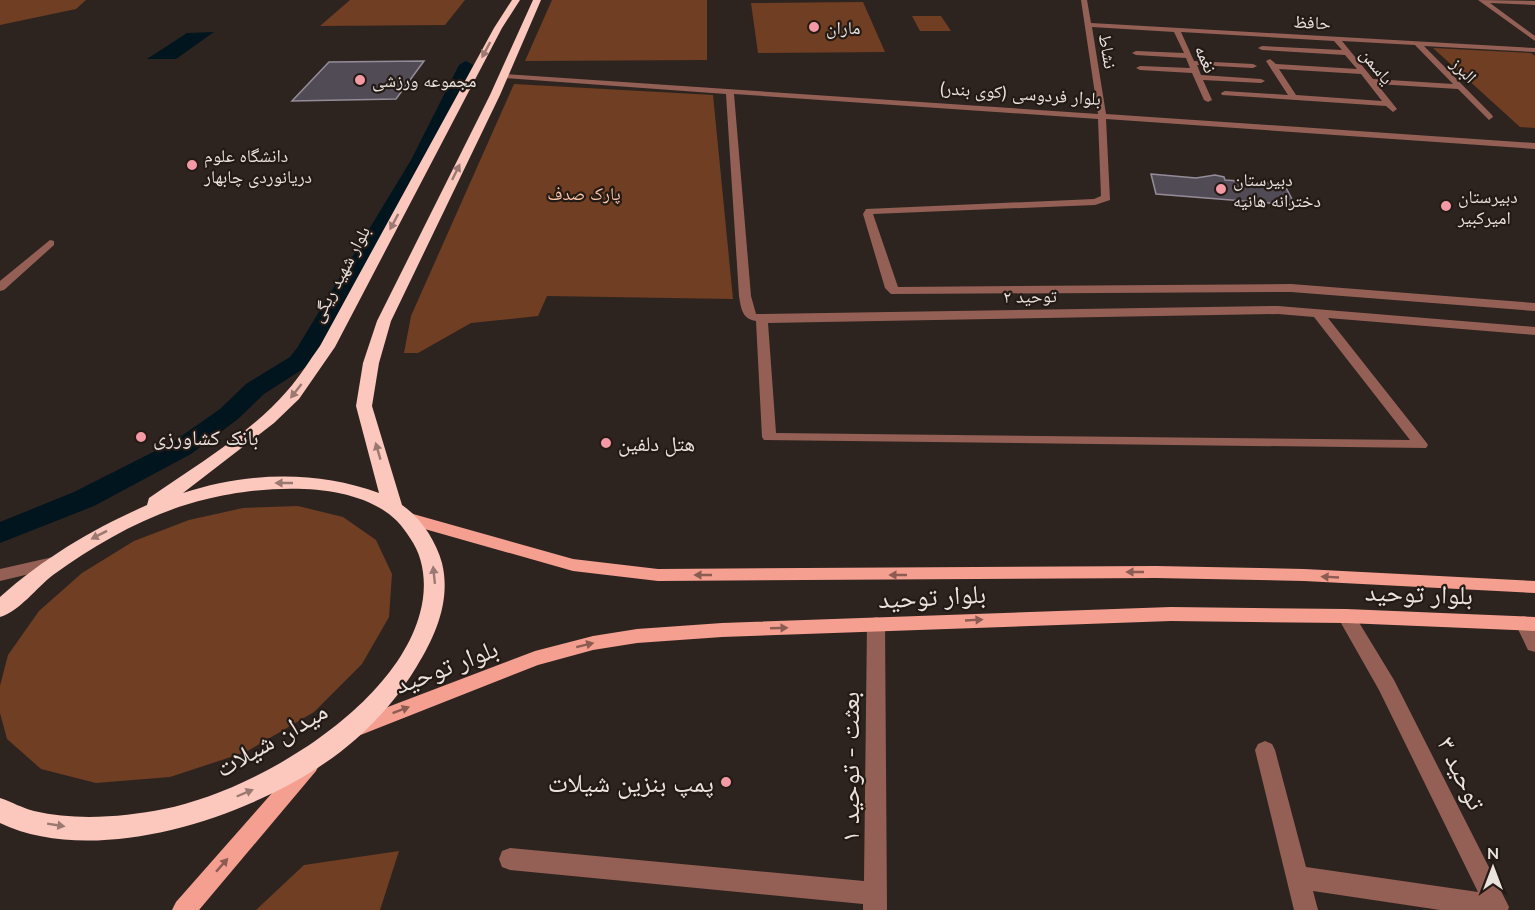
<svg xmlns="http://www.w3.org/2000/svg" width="1535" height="910" font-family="Mulish,'Noto Naskh Arabic',sans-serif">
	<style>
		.green { fill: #703e23 }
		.water { fill: #00151d }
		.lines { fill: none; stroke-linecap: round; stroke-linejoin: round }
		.canal { fill: #00151d; fill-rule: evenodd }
		.building { fill: #514b55; stroke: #948d99; stroke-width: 1.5 }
		.minor { fill: #946056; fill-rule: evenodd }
		.major { fill: #f59f90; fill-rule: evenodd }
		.highway { fill: #fcc7bd; fill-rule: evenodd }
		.oneway { fill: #9b7971 }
		.oneway2 { fill: #8c5c52 }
		.poi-dot { fill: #f49aa5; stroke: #241a15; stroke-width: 2 }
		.labels { text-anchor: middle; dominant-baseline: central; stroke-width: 4.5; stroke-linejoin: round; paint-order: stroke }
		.far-street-label { font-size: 18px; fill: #eae2df; stroke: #241a15 }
		.far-poi-label { font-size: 18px; fill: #eae2df; stroke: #241a15; text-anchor: start }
		.far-park-label { font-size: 18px; fill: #fbc3a6; stroke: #241a15 }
		.poi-label { font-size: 21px; fill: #eae2df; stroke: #241a15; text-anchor: start }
		.near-street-label { font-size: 26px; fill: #eae2df; stroke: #241a15 }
		.near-poi-label { font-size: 26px; fill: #eae2df; stroke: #241a15; text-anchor: end }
	</style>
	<rect width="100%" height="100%" fill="#2e241f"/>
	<g class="green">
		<path d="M0,0H86L76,9L0,25Z"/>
		<path d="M350,0H465L445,25L320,26Z"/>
		<path d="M552,0H707V60L525,61Z"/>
		<path d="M863,2L885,52L758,53L751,3Z"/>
		<path d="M912,16H941L951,31H920Z"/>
		<path d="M1433,48L1531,53L1535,56V128L1520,127Z"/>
		<path d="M514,84L713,95L733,299L547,296L538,316L471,323L418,353H404L411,316Z"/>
		<path d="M298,506L343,517L376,540L392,574L389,617L362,664L314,712L246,752L170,777L96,783L41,769L7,739L0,713V686L8,655L39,611L82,573L134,541L189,520L243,508Z"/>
		<path d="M399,851L380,910H256L304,865Z"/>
	</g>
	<path class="water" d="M214,32L176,59H147L187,33Z"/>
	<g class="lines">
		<path class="canal" d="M466,61L473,65L427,160L319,352L306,367L264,394L238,419L191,454L94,506L0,543V522L74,492L173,442L220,409L246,384L290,357L297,348L411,160L459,65Z"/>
	</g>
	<g class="building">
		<path d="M424,61L396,99L292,101L329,62Z"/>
		<path d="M1151,174L1196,178L1215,175L1224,177L1225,180L1284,184L1295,205L1156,194Z"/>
	</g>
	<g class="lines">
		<g class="minor">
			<path d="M1081,0H1087L1091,23L1535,48V52L1424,46L1492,115L1493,117L1489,120L1458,89L1377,84L1397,109L1393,112L1386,106L1222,95L1221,93L1225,91L1288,95L1266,61L1270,59L1276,64L1357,69L1345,55L1262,50L1258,48L1262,46L1342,50L1334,41L1181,32L1194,61L1253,64L1257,66L1253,68L1197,65L1201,75L1261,79L1265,81L1261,83L1203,80L1212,100L1208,102L1204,100L1192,73L1140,70L1136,68L1140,66L1190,68L1186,58L1136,55L1132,53L1136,51L1184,53L1174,32L1092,27L1106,114L1535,143V149L1106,119L1110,200L1095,205L873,214L898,287L1291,284L1535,303V311L1291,292L891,294L885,288L863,214L866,209L1094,199L1101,196L1098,119L734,94L751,296L756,314L1278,306L1535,327V335L1328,318L1426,442L1428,445L1426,448L764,440L762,437L756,321C742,319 741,308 739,296L726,94L503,78L499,76L503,74L1098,114ZM1342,41L1415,45L1453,84L1373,79ZM1279,69L1361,74L1382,101L1296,95ZM1278,314L1314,317L1410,440L776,433L768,323Z"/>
			<path d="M1478,0L1535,1V5L1490,3L1535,36V41Z"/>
			<path d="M50,240L54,241V245L4,290L0,291V281Z"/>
			<path d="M53,557L59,559L62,563L59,567L0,581V569Z"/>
			<path d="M1346,609L1352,611L1394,680L1505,899L1509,907L1508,910H1440L1313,891L1318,910H1294L1255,750L1258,744L1265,741L1272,744L1275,750L1306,867L1478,892L1379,690L1337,616L1340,611Z"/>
			<path d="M1524,616L1530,618L1535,627V652L1528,650L1515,623L1518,618Z"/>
			<path d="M876,617L882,619L885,624L887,910H863V904L510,870L502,867L499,859L502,851L510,848L864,881L867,624L870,619Z"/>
		</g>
		<g class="major">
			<path d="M406,512L573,559L658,569L1156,566L1304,569L1535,581V593L1304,581L1156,578L658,581L573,571L400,522L398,518L400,514Z"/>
			<path d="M1171,607L1346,609L1535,617V631L1346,623L1171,621L722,637L637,643L593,650L538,665L358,736L351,733L348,727L351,721L535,651L593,636L637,629L722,623Z"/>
			<path d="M309,756L316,759L319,765L316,771L199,910H172L176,902L302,759Z"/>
		</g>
		<path class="highway" d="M512,0H520L502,28L335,347L299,399L274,423L183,493C247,472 316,470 379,493L356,406L363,363L377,321L490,95L533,0H541L500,95L391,321L379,363L372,406L402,505C421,518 436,541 442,563C451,600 436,635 417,666C401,693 380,718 356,739C276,810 102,872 0,823V798C12,802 22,808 34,811C76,821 123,817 164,809C255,791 395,708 420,613C427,588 425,559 410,538C406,532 402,526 397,521C354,478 260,486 207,499C151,512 99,542 53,575C36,588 20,611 0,617V597C45,557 93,529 147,505L149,498C194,467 252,432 287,391C299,378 309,361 320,346L494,28Z"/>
	</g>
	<defs><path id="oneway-solid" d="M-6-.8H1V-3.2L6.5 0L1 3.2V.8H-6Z" transform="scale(1.5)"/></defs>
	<g class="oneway">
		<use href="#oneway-solid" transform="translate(486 50) rotate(118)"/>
		<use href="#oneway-solid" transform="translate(456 172) rotate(-64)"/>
		<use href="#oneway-solid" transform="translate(394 222) rotate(118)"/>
		<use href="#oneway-solid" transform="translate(296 391) rotate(128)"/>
		<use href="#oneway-solid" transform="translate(378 451) rotate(-106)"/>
		<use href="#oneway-solid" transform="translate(284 483) rotate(180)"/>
		<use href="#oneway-solid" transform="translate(99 535) rotate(153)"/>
		<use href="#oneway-solid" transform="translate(434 575) rotate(-96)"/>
		<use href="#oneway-solid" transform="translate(245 793) rotate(-23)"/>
		<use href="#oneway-solid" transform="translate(56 825) rotate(9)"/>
	</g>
	<g class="oneway2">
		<use href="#oneway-solid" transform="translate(1135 572) rotate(180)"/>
		<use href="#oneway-solid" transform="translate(703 575) rotate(180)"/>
		<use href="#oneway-solid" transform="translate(898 575) rotate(180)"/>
		<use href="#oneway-solid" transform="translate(1330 577) rotate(-177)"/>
		<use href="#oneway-solid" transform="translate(974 620) rotate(-3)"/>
		<use href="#oneway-solid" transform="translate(779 628) rotate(-2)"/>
		<use href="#oneway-solid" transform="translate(585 645) rotate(-14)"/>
		<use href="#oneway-solid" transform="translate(401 710) rotate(-21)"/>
		<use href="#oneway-solid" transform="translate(222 865) rotate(-49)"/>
	</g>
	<g class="poi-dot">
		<circle cx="814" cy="27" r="6"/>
		<circle cx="360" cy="80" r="6"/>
		<circle cx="192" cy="165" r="6"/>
		<circle cx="1221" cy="189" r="6"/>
		<circle cx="1446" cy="206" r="6"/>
		<circle cx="141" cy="437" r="6"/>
		<circle cx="606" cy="443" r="6"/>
		<circle cx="726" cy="782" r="6"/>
	</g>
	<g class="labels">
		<g class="far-street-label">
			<text transform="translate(1312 22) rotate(3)">حافظ</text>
			<text transform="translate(1108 51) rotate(80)">نشاط</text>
			<text transform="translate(1206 59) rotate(66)">نغمه</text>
			<text transform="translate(1377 66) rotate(51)">یاسمن</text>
			<text transform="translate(1464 70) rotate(46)">البرز</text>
			<text transform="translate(1020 93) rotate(4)">بلوار فردوسی (کوی بندر)</text>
			<text transform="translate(340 274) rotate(-62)">بلوار شهید ریگی</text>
			<text transform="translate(1030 296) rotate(-1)">توحید ۲</text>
		</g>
		<g class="far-poi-label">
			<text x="826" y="27">ماران</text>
			<text x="372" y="80">مجموعه ورزشی</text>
			<text x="204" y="155">دانشگاه علوم<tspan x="204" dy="21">دریانوردی چابهار</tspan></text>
			<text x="1233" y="179">دبیرستان<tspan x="1233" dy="21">دخترانه هانیه</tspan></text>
			<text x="1458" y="196">دبیرستان<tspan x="1458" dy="21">امیرکبیر</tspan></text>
		</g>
		<g class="far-park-label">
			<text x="584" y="193">پارک صدف</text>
		</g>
		<g class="poi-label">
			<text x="153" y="437">بانک کشاورزی</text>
			<text x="618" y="443">هتل دلفین</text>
		</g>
		<g class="near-street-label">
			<text transform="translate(1419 593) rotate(2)">بلوار توحید</text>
			<text transform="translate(932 596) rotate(-3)">بلوار توحید</text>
			<text transform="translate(446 666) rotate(-21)">بلوار توحید</text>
			<text transform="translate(271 739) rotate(-30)">میدان شیلات</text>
			<text transform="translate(849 767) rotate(-90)">بعثت - توحید ۱</text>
			<text transform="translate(1462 773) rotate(64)">توحید ۳</text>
		</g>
		<g class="near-poi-label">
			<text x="714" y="782">پمپ بنزین شیلات</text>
		</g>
	</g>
	<g transform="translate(1493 868)" stroke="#241a15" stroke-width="4.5" paint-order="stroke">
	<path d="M0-4.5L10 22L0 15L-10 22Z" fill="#eae2df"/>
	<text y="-9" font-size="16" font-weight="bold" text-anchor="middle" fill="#eae2df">N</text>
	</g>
</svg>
